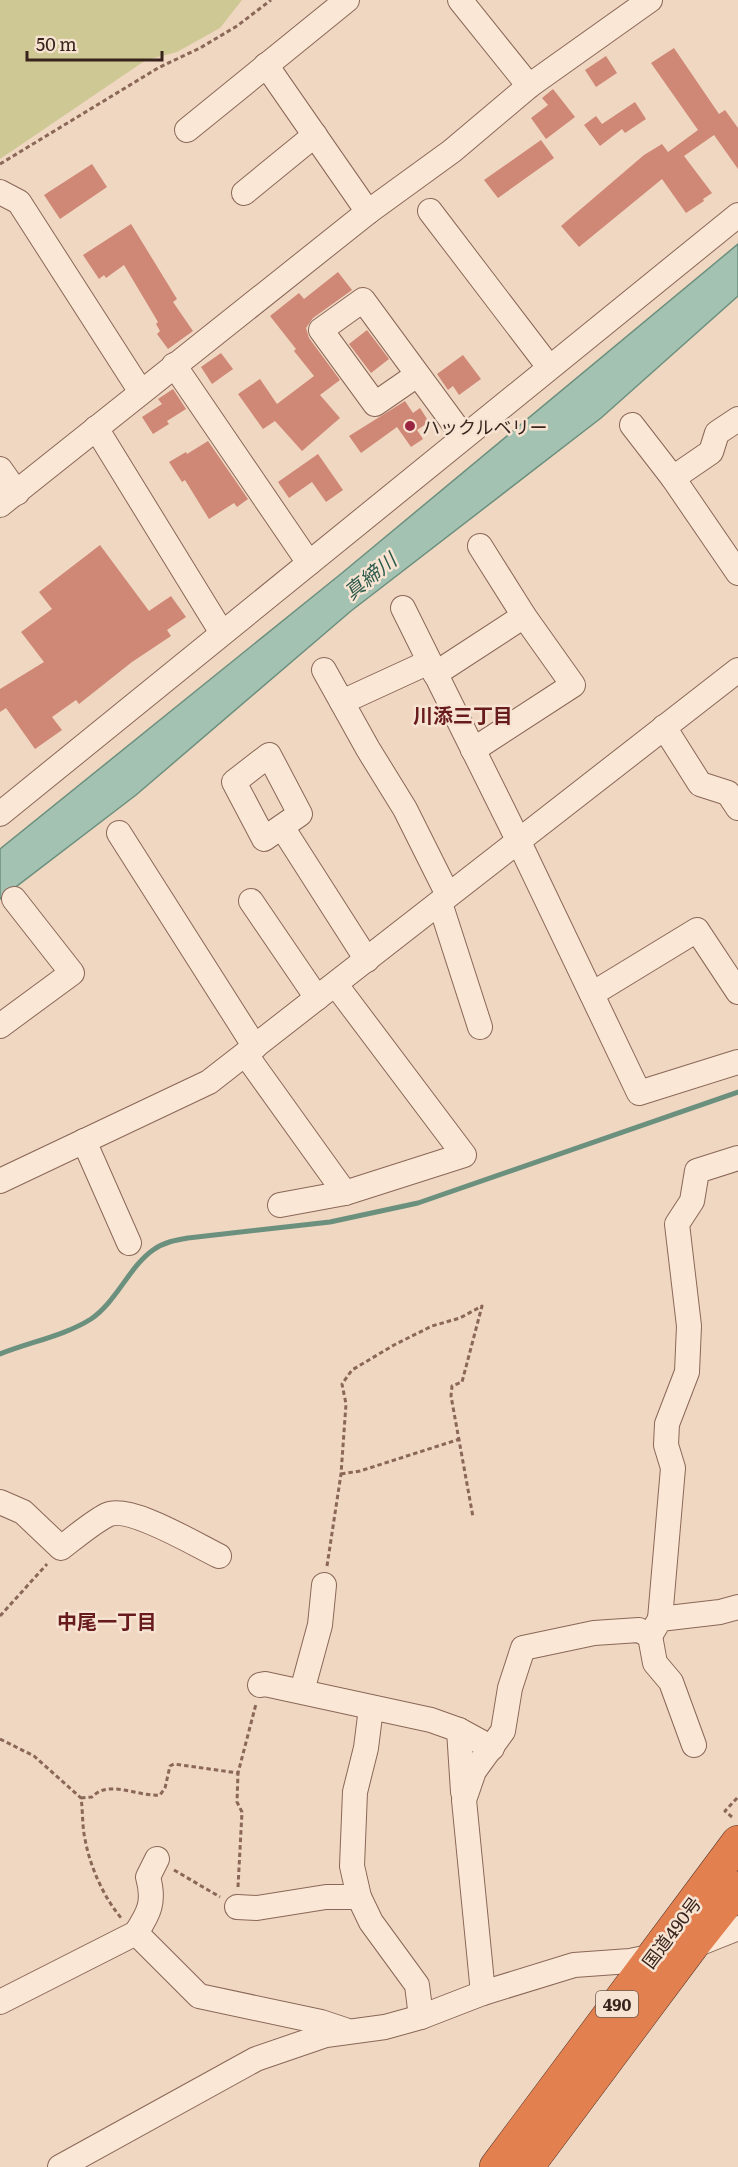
<svg xmlns="http://www.w3.org/2000/svg" width="738" height="2167" font-family="Literata,'Noto Sans JP',serif">
	<style>
		.green { fill: #cec895 }
		.water { fill: #a4c2b2; stroke: #6b907e; stroke-width: 1.5 }
		.lines { fill: none; stroke-linecap: round; stroke-linejoin: round }
		.stream { stroke: #6b907e; stroke-width: 5 }
		.building { fill: #cf8776 }
		.minor-casing { stroke: #8a6758; stroke-width: 26 }
		.highway-casing { stroke: #58372d; stroke-width: 34 }
		.path { stroke: #8a6758; stroke-width: 3; stroke-dasharray: 4.5 3; stroke-linecap: butt }
		.minor { stroke: #fae7d5; stroke-width: 24 }
		.highway { stroke: #e3804f; stroke-width: 33 }
		.poi-dot { fill: #9b2642; stroke: #f7e3d1; stroke-width: 2 }
		.labels { text-anchor: middle; dominant-baseline: central; stroke-width: 5; stroke-linejoin: round; paint-order: stroke }
		.shield { fill: #f7e3d1; stroke: #725d53; stroke-width: 1.5 }
		.shield-label { font-size: 16px; font-weight: bold; fill: #39241d }
		.poi-label { font-size: 18px; fill: #39241d; stroke: #f7e3d1; text-anchor: start }
		.street-label { font-size: 18px; fill: #39241d; stroke: #f7e3d1 }
		.water-label { font-size: 20px; font-style: italic; fill: #2c5a4c; stroke: #f7e3d1 }
		.neighbourhood-label { font-size: 20px; font-weight: bold; fill: #671b1c; stroke: #f7e3d1 }
	</style>
	<rect width="100%" height="100%" fill="#f0d7c1"/>
	<path class="green" d="M0,0H242L220,28L177,52L146,60L0,159Z"/>
	<path class="water" d="M738,244V296L601,418L351,611L136,795L0,899V849L342,573Z"/>
	<g class="lines">
		<path class="stream" d="M0,1354C30,1342 64,1336 91,1319C117,1301 129,1267 153,1250C164,1242 176,1240 188,1238L330,1222L418,1203L738,1092"/>
	</g>
	<g class="building">
		<path d="M674,48L719,114L725,110L738,128V169L714,135L684,156L712,193L703,199L704,201L686,213L662,179L579,247L561,226L644,155L662,144L668,152L698,130L651,63Z"/>
		<path d="M606,56L617,73L596,87L585,70Z"/>
		<path d="M553,89L575,117L546,139L531,118L548,105L542,98Z"/>
		<path d="M635,102L646,119L625,133L622,129L600,146L584,125L596,116L602,124Z"/>
		<path d="M541,140L554,158L498,198L484,180Z"/>
		<path d="M92,164L107,187L60,219L44,195Z"/>
		<path d="M131,224L177,299L173,302L193,331L168,349L157,334L160,331L156,324L158,322L124,265L106,278L104,275L99,279L83,255Z"/>
		<path d="M338,272L352,290L313,318L306,328L309,338L340,380L320,395L340,418L302,451L275,421L263,429L238,394L260,379L277,404L314,376L294,351L296,349L270,316L299,293L304,299Z"/>
		<path d="M367,330L389,359L371,373L349,344Z"/>
		<path d="M221,353L233,369L212,384L201,367Z"/>
		<path d="M463,355L481,379L459,395L453,386L448,390L437,374Z"/>
		<path d="M173,389L186,409L167,421L169,424L153,434L142,417L162,404L158,399Z"/>
		<path d="M405,401L413,413L420,408L429,422L417,430L423,439L411,447L397,427L361,453L349,436Z"/>
		<path d="M208,441L248,499L237,507L234,503L209,519L185,480L182,482L169,462L186,452L187,454Z"/>
		<path d="M318,454L343,490L326,502L312,482L289,498L278,482Z"/>
		<path d="M100,545L149,611L171,596L186,617L167,630L171,636L132,662L79,704L76,700L52,717L62,730L35,749L6,708L0,712V689L44,662L21,632L52,609L39,592Z"/>
	</g>
	<g class="lines">
		<defs>
			<g id="minor">
				<path d="M460,0L529,86"/>
				<path d="M266,65L368,212"/>
				<path d="M187,130L347,0"/>
				<path d="M0,192L19,202L141,392"/>
				<path d="M244,193L315,135"/>
				<path d="M430,211L549,367"/>
				<path d="M174,365L309,563"/>
				<path d="M417,375L375,404L321,330L363,300L463,436"/>
				<path d="M738,419L717,433L711,452L673,478L738,573"/>
				<path d="M632,425L673,478"/>
				<path d="M96,428L222,633"/>
				<path d="M0,469L17,493"/>
				<path d="M0,505L368,212L452,151L529,86L650,0"/>
				<path d="M403,608L518,840L639,1093L738,1062"/>
				<path d="M324,670L368,749L405,809L448,895"/>
				<path d="M435,674L524,616"/>
				<path d="M342,702L429,662"/>
				<path d="M664,727L700,784L728,793L738,808"/>
				<path d="M473,750L573,685L524,616L480,546"/>
				<path d="M269,755L300,814L264,839L234,782Z"/>
				<path d="M0,814L738,215"/>
				<path d="M282,827L367,960"/>
				<path d="M119,833L255,1047"/>
				<path d="M251,901L317,998"/>
				<path d="M440,903L480,1027"/>
				<path d="M592,994L697,930L738,992"/>
				<path d="M0,1026L72,973L14,899"/>
				<path d="M246,1055L345,1193"/>
				<path d="M84,1141L129,1243"/>
				<path d="M0,1181L209,1082L738,670"/>
				<path d="M280,1205L345,1193L464,1155L336,985"/>
				<path d="M0,1502L23,1512L61,1548C74,1538 93,1522 107,1515C129,1504 196,1545 219,1556"/>
				<path d="M660,1619L673,1468L666,1445L667,1424L687,1372L689,1326L677,1224L692,1201L697,1171L738,1158"/>
				<path d="M650,1636L655,1663L671,1682L694,1745"/>
				<path d="M260,1685L265,1684L431,1720L459,1730L492,1748"/>
				<path d="M302,1691L320,1625L324,1585"/>
				<path d="M371,1708L366,1748L355,1792L352,1866L359,1897L371,1922L417,1985L421,2017"/>
				<path d="M459,1730L463,1792"/>
				<path d="M237,1907L257,1908L326,1897H359"/>
				<path d="M136,1933L199,1996L321,2022L345,2030"/>
				<path d="M693,1946L738,1928"/>
				<path d="M483,1993L464,1800L474,1771L503,1731L510,1688L523,1648L594,1633L639,1630L650,1636L660,1619L720,1612L738,1607"/>
				<path d="M0,2002L136,1933C149,1913 155,1902 148,1877L157,1859"/>
				<path d="M60,2167L256,2059L326,2035L385,2027L421,2017L483,1993L574,1965L630,1961L659,1955"/>
			</g>
			<g id="highway">
				<path d="M496,2167L738,1842"/>
				<path d="M527,2167L692,1946L738,1888"/>
			</g>
		</defs>
		<use href="#minor" class="minor-casing"/>
		<use href="#highway" class="highway-casing"/>
		<g class="path">
			<path d="M0,164L158,68L200,48L237,26L271,0"/>
			<path d="M341,1474L360,1471L460,1439"/>
			<path d="M327,1566L341,1474L346,1404L342,1384L352,1370L394,1345L432,1326L460,1318L482,1306L462,1382L452,1386L451,1396L473,1517"/>
			<path d="M0,1616L47,1564"/>
			<path d="M0,1739L34,1756L81,1798C83,1811 82,1826 85,1839C90,1867 104,1898 122,1919"/>
			<path d="M81,1798L92,1797C109,1779 138,1797 160,1795L165,1788L170,1766L174,1764L238,1773L256,1704"/>
			<path d="M732,1817L725,1811L738,1797"/>
			<path d="M174,1870L220,1897"/>
			<path d="M238,1887L242,1812L237,1802L238,1773"/>
		</g>
		<use href="#minor" class="minor"/>
		<use href="#highway" class="highway"/>
	</g>
	<circle class="poi-dot" cx="410" cy="426" r="6"/>
	<g class="labels">
		<rect class="shield" x="596" y="1991" width="42" height="26" rx="4.5"/>
		<g class="shield-label">
			<text x="617" y="2004">490</text>
		</g>
		<g class="poi-label">
			<text x="422" y="426">ハックルベリー</text>
		</g>
		<g class="street-label">
			<text transform="translate(671 1932) rotate(-53)">国道490号</text>
		</g>
		<g class="water-label">
			<text transform="translate(369 575) rotate(-39)">真締川</text>
		</g>
		<g class="neighbourhood-label">
			<text x="463" y="714">川添三丁目</text>
			<text x="107" y="1620">中尾一丁目</text>
		</g>
	</g>
	<path d="M27 51v9h135v-9" fill="none" stroke="#39241d" stroke-width="3"/>
	<text x="36" y="51" font-size="18" fill="#39241d" stroke="#f7e3d1" stroke-width="4.5" paint-order="stroke">50 m</text>
</svg>
